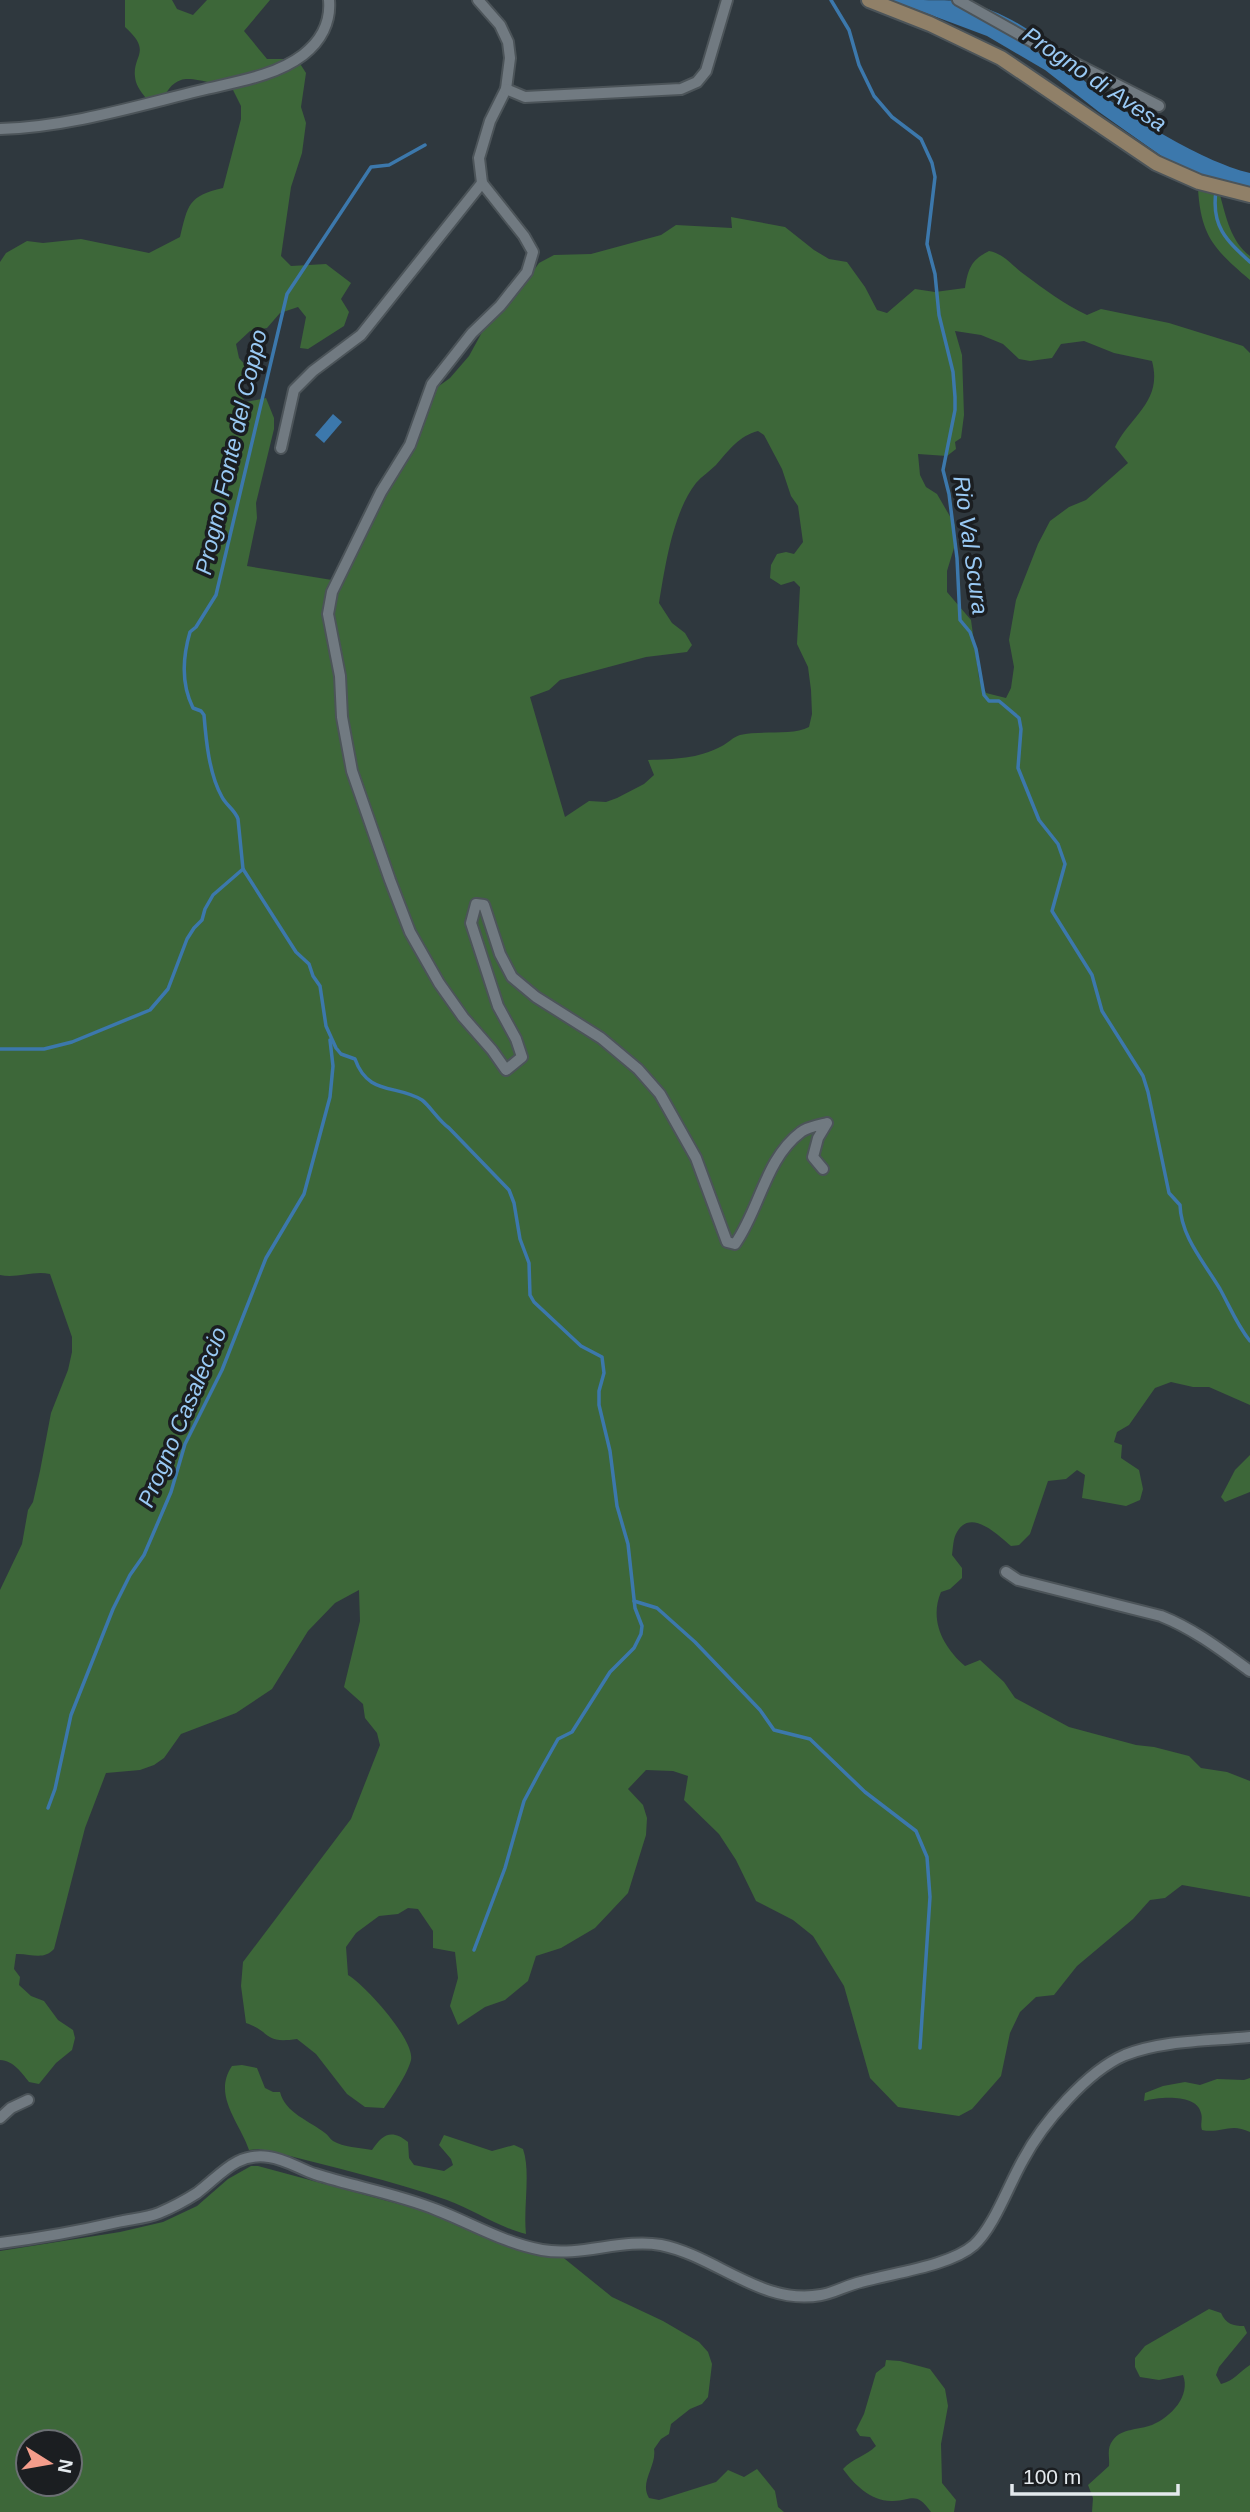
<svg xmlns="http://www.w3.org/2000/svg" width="1250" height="2512" font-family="Arial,sans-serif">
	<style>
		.green { fill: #3d6739; fill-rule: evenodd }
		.water { fill: #3c78ac }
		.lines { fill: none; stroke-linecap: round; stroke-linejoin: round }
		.stream { stroke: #3c78ac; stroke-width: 3.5 }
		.street-casing { stroke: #4c5459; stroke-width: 14 }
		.secondary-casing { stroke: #4c5459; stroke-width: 18 }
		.street { stroke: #717a81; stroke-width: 10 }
		.secondary { stroke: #908068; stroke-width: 14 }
		.labels { text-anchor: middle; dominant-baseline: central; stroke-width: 7; stroke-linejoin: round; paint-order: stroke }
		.water-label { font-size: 23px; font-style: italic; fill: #99c9f4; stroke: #1b1e21 }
	</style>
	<rect width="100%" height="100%" fill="#2f383e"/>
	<g class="green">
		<path d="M125,0H172L177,9L193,15L207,0H270L244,31L267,59H297L306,73L301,107L306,123L302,153L291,187L281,256L291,266L326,264L351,283L341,299L349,312L344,326L308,349L300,348L306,317L298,307L280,313L267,328L250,331L236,344L239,358L246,366L243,380L236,391L246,402L266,398L274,418V429L256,503L257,518L247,566L338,581L432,391L450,378L469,356L486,325L522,287L539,263L554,255L591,254L661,235L676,225L732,228L731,217L785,227L814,250L829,259L847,262L865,287L877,310L887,313L915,289L935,292L965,288C968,269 971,260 989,251C1005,254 1012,266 1025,275C1045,290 1064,304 1087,315L1101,309L1169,323L1243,346L1250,353V1405L1209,1387H1193L1171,1382L1155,1388L1129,1425L1117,1432L1114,1442L1122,1445L1121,1458L1139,1470L1143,1489L1140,1500L1126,1506L1082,1498L1085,1475L1077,1470L1066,1479L1048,1481L1030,1534L1019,1545L1011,1546C998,1535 971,1508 957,1532C953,1538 953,1549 952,1555L962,1568V1578L950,1589L941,1592C929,1620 943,1647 965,1666L980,1660L1004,1682L1015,1698L1069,1727L1136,1745L1154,1747L1189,1756L1201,1768L1227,1772L1250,1781V1897L1182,1885L1165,1898L1150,1900L1133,1919L1077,1966L1054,1995L1036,1997L1020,2012L1010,2033L1001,2076L972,2109L959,2116L898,2107L870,2078L844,1986L813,1936L793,1920L756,1901L736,1860L719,1834L684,1800L688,1776L673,1771L646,1770L628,1789L643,1805L647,1818L646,1835L628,1893L595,1928L561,1948L536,1956L528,1981L505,2000L485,2007L458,2025L450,2006L458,1978L455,1952L433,1948V1931L418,1909L408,1908L398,1914L379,1916L356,1933L346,1947L348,1975C365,1985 415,2040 411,2060C408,2073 392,2097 384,2108L365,2107L347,2094L316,2054L297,2039C263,2044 272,2032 246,2023L241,1986L243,1962L351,1819L380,1745L377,1733L365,1718L363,1704L344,1687L360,1621L359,1590L335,1603L308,1631L272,1689L236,1713L181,1734L164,1758L154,1765L140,1770L106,1773L85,1828L54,1949C43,1961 30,1953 16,1954L14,1969L20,1977L19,1985L31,1996L44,2001L58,2020L73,2030L75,2038L72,2050L56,2063L39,2084L29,2082C21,2072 14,2061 0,2060V1590L22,1544L28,1510L33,1502L40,1471L51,1413L68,1370L72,1352V1337L50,1274C33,1270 17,1279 0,1275V262L6,253L27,241L43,243L81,239L149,253L180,237C188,205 188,196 223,188L241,119V106L233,90C222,86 192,76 181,80C171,83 166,93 161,101H148C144,95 138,89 136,82C129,55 155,54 125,27ZM955,331L981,335L1003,344L1019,359L1030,361L1052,358L1061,344L1084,341L1114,353L1152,361C1163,402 1130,416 1115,447L1128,463L1086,500L1069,507L1050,521L1038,544L1016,600L1009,640L1014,667L1011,688L1006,698L986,693L979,678L971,620L947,592V571L954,548L955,525L937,494L926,487L920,475L918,454L947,456L956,449L955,442L961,438L964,415L962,355ZM758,431L764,435L782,469L791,496L798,506L803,542L794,554L786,552L777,554L771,565L770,578L781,585L794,581L800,587L797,644L808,667L811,690L812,714L809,727C792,736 761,730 740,735C733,737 728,743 722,746C698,759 674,759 648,760L654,775L644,784L617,798L606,802L589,801L565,817L530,697L549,690L560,680L646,657L687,652L692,645L685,633L672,623L659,603C665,567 673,512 696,483C702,476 710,471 716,465C729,450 739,436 758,431Z"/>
		<path d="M1198,189L1220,195C1226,217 1231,242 1250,256V280C1215,250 1201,237 1198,189Z"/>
		<path d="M1250,1455V1492L1225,1502L1221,1497L1235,1470Z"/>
		<path d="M242,2065L257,2068L265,2088L273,2092H280C285,2113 310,2121 325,2133C328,2135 330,2139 333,2141C343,2147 360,2148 372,2150C382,2135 391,2128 408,2142L409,2158L414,2165L444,2171L453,2165L451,2159L439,2145L444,2135L492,2151L514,2145L523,2149C531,2172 523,2207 526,2234C498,2227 474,2210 447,2200C390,2180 332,2167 274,2152L259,2149L249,2150C240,2123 212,2095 232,2066Z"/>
		<path d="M1250,2078V2132C1230,2122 1221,2134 1202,2130C1200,2124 1203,2119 1201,2113C1197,2093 1158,2097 1144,2101L1145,2093L1163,2086L1185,2082L1200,2085L1217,2079L1244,2080Z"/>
		<path d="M251,2166H258L443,2216L509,2247L533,2252L560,2255L612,2297L663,2321L699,2342L708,2352L712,2364L708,2397L702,2404L690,2409L671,2424L669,2434L661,2439L654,2449C657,2466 639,2482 649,2498L659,2500L716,2482L728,2470L744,2477L757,2469L775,2491L778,2507L784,2512H0V2251L120,2232L163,2222L197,2206L228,2179ZM28,2442H70V2484H28Z"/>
		<path d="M1209,2309L1221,2313C1226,2324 1233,2326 1244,2326L1247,2333L1219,2367L1216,2375L1221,2384C1234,2381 1239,2372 1250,2365V2512H1092L1093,2498L1088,2485L1109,2466C1110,2457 1106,2449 1113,2440C1122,2428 1139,2430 1152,2425C1171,2417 1191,2396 1183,2375L1159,2380L1140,2377L1135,2367V2358L1145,2346Z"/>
		<path d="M886,2360L900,2361L930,2369L945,2389L948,2406L941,2444L942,2483L956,2500L954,2512H931C916,2491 913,2500 893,2501C871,2502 854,2484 843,2469C853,2458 866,2456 876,2446L870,2437L860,2436L856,2430L864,2414L876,2373L885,2366Z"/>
	</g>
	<g class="water">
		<path d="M891,0C910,0 948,0 965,1C992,9 1020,22 1041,39C1054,49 1063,63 1075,73C1113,107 1201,162 1250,173V192L1188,172L1167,160L1099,112L1045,70L987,36Z"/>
		<path d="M333,414L342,422L324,443L315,435Z"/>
	</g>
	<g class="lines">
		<g class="stream">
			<path d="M831,0L849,30L859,65L874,96L892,117L921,139L932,163L935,177L927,244L935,274L939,315L953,372L955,397V410L943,470L949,494L957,558L960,620L970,632L976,649L984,695L989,701H999L1019,718L1021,729L1018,768L1039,820L1058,844L1065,864L1052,911L1092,975L1102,1011L1143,1076L1148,1092L1169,1193L1180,1205C1181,1237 1204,1262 1220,1289C1230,1307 1237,1325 1250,1341"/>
			<path d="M425,145L389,165L371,167L287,294L216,595L196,627L190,632C183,656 181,684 193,708L201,711L204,715C206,740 209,774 222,797C226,805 235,810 238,819L243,869L296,952L309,964L313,976L320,986L326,1026L336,1048L341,1054L355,1059C368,1096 396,1084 422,1100C430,1106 438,1120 449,1128L509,1190L514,1203L520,1239L529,1263L530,1295L534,1302L581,1346L602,1357L604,1373L599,1391V1405L610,1451L617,1506L628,1544L635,1608L642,1626L641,1634L634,1648L610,1672L572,1732L558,1739L540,1771L524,1801L505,1868L474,1950"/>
			<path d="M1216,191C1211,226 1226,240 1250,262"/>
			<path d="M0,1049H44L72,1042L150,1010L168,989L187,939L194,928L202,920L205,909L213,895L243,869"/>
			<path d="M634,1601L657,1608L695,1642L760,1710L774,1730L810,1739L865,1792L916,1831L927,1857L930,1897L920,2048"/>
			<path d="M48,1808L55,1789L71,1715L113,1609L130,1575L144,1555L171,1492L185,1444L222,1370L266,1258L304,1194L330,1097L333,1066L330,1040"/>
		</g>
		<defs>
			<g id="street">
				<path d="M478,0L500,25L508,42L510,58L506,89L490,121L479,158L482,183L524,236L533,252L527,272L500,306L472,333L432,384L410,445L381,492L332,592L328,614L340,676L342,717L352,771L390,880L410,932L439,983L463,1017L492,1050L506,1070L522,1057L516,1039L498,1006L471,923L476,904L484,905L500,954L512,977L536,997L601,1038L638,1069L660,1094L696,1158L727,1242L735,1244C760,1209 765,1159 801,1132C807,1127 819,1125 827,1123L818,1138L813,1157L823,1169"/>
				<path d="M958,0L1033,42L1159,106"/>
				<path d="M506,89L525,97L681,89L697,82L706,71L727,0"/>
				<path d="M0,129C67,127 133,107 198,91C233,82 274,77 303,55C321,41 331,22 329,0"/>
				<path d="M281,448L294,390L313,371L361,335L482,183"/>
				<path d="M1006,1572L1018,1580L1161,1616C1194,1629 1221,1650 1250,1671"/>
				<path d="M0,2118L11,2108L28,2100"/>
				<path d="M0,2243C40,2238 79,2231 118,2222C131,2219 147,2218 159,2213C171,2208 186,2200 197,2193C221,2175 236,2152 269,2157C285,2159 300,2169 315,2174C355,2187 398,2194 437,2210C473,2224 504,2243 542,2250C581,2257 623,2238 661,2245C716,2256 762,2306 821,2295C834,2293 847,2285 861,2282C892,2273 950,2266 974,2245C994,2227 1009,2184 1023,2160C1042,2124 1087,2071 1125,2055C1163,2040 1210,2041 1250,2037"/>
			</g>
			<path id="secondary" d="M869,0L930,24L1001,58L1156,163L1199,182L1250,195"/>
		</defs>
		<use href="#street" class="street-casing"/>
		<use href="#secondary" class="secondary-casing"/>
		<use href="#street" class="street"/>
		<use href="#secondary" class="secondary"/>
	</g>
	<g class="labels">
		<g class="water-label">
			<text transform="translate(1095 79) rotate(34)">Progno di Avesa</text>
			<text transform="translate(231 452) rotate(-77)">Progno Fonte del Coppo</text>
			<text transform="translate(971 545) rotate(82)">Rio Val Scura</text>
			<text transform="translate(182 1417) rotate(-67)">Progno Casaleccio</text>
		</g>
	</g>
	<g transform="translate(49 2463) rotate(101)"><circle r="33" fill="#1b1e21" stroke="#6b6f73" stroke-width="2"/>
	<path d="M0-5L12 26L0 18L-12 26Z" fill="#f49d8b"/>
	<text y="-10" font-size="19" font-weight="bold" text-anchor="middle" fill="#e4e9ed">N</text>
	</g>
	<path d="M1012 2484v10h166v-10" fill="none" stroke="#e4e9ed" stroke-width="3.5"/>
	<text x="1023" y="2484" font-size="21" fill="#e4e9ed" stroke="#1b1e21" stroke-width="5" paint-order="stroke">100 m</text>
</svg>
